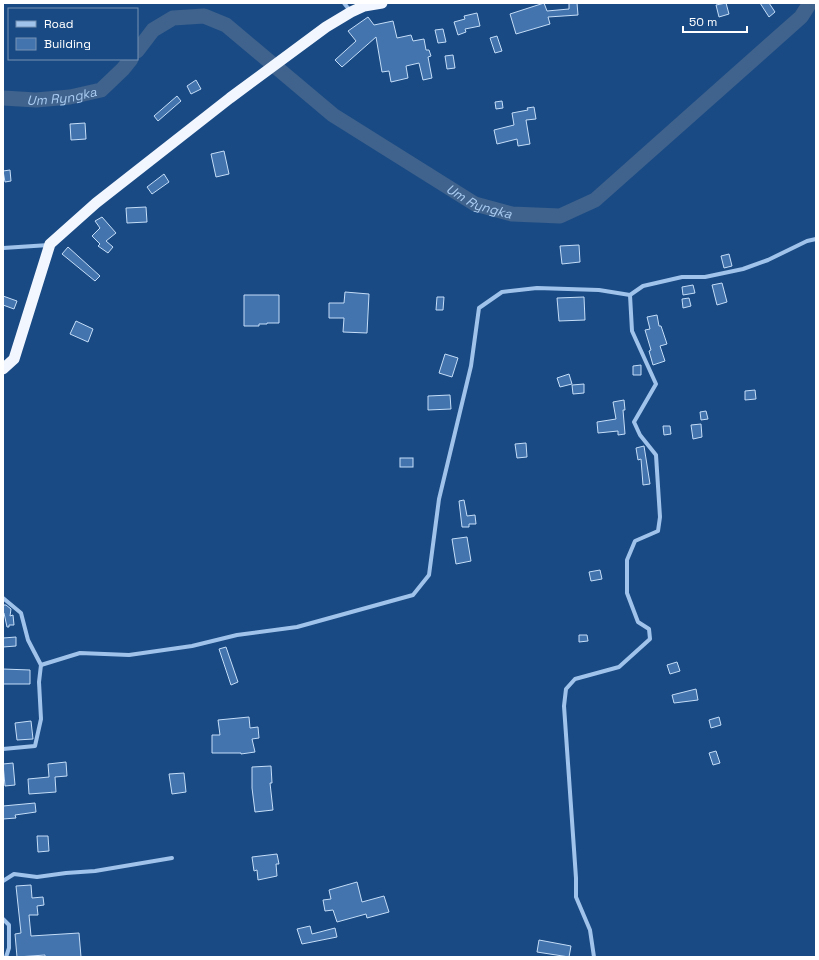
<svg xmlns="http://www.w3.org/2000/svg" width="819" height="960" font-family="'Space Grotesk',sans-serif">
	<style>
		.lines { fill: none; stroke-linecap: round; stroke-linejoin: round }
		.river { stroke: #3f638d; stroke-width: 15 }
		.building { fill: #4374ad; stroke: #c4ddf8 }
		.minor { stroke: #a0c3eb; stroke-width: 4 }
		.trunk { stroke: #f2f7ff; stroke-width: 11 }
		.labels { text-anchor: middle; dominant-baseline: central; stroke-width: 4; stroke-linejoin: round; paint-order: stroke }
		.water-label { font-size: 13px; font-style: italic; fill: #abcdf3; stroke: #1a4a83 }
	</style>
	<rect width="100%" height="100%" fill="#1a4a83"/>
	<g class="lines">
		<g class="river">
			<path id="s1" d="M137,51L153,30L173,18L204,16L226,25L333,115L475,204L512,214L560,216L595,200L801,17L810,3"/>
			<path id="s2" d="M3,98L36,100L70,97L101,90L123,69L131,59"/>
		</g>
	</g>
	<g class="building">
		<path d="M544,3L547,11L569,9V3H577L578,15L548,17L550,24L516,34L510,14Z"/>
		<path d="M726,3L729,14L719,17L716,5Z"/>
		<path d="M760,3H769L775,12L769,17Z"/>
		<path d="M477,13L480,26L465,29L466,32L458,35L454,22L465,19L464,16Z"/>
		<path d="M368,17L374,25L393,21L397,38L411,35L413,41L424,39L426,50H429L431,56L428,57L432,78L423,80L419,63L406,66L408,78L391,82L389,71L382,72L376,37L342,67L335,60L356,41L348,31Z"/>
		<path d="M443,29L446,42L438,43L435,30Z"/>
		<path d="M497,36L502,51L495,53L490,38Z"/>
		<path d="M453,55L455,68L447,69L445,56Z"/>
		<path d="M196,80L201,89L191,94L187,86Z"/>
		<path d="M177,96L181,101L158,121L154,116Z"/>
		<path d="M502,101L503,108L496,109L495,102Z"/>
		<path d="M534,107L536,119L526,120L530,144L518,146L517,139L497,144L494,130L514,125L512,113L528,110L527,108Z"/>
		<path d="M85,123L86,139L71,140L70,124Z"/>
		<path d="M224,151L229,174L216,177L211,154Z"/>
		<path d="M10,170L11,181L5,182L3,171Z"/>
		<path d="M164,174L169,182L152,194L147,187Z"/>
		<path d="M146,207L147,222L127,223L126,208Z"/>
		<path d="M102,217L116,233L106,241L113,247L108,253L98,246L100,244L92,236L100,228L95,221Z"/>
		<path d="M579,245L580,262L562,264L560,246Z"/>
		<path d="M68,247L100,276L95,281L62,254Z"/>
		<path d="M729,254L732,266L724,268L721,256Z"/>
		<path d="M722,283L727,302L717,305L712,285Z"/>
		<path d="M693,285L695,293L683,295L682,287Z"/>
		<path d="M345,292L369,294L367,333L343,332L344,318H329V303H344Z"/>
		<path d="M244,295H279V323H267V324H259V326H244Z"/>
		<path d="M3,296L17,301L14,309L3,305Z"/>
		<path d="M437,297H444L443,310H436Z"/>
		<path d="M584,297L585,320L559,321L557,298Z"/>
		<path d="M689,298L691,306L683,308L682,299Z"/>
		<path d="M657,315L659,326H661L667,344L660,346L665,361L653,365L649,351L651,350L645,330L650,329L647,317Z"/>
		<path d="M76,321L93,329L88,342L70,334Z"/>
		<path d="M445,354L458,358L452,377L439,373Z"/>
		<path d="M641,365V375H633V366Z"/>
		<path d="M569,374L572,384L560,387L557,378Z"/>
		<path d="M584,384V393L573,394L572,385Z"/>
		<path d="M755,390L756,399L745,400V391Z"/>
		<path d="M450,395L451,409L428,410V396Z"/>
		<path d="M624,400L625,410H623L625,434L618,435V431L598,433L597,422L616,419L613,402Z"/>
		<path d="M706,411L708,419L701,420L700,412Z"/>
		<path d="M701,424L702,437L693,439L691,425Z"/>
		<path d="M663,426H670L671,434L664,435Z"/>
		<path d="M526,443L527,457L517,458L515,444Z"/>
		<path d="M644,446L650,484L643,485L641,459L638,460L636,448Z"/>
		<rect x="400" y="458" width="13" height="9"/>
		<path d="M464,500L467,516L475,515L476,524H469V527H462L459,501Z"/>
		<path d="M467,537L471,561L456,564L452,539Z"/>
		<path d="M600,570L602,579L591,581L589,572Z"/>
		<path d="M3,605H6L11,609L10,616L13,615L14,625H9V627H7L4,613H3Z"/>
		<path d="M579,635H587L588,641L579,642Z"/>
		<path d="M16,637V646L3,647V638Z"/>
		<path d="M226,647L238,682L231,685L219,649Z"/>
		<path d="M677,662L680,671L670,674L667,665Z"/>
		<path d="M3,669L30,670V684H3Z"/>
		<path d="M696,689L698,700L674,703L672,695Z"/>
		<path d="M249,717L250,728L258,727L259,738L252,739L255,752L241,754V753H212V735H220L218,720Z"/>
		<path d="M719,717L721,725L711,728L709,720Z"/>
		<path d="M31,721L33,739L17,740L15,723Z"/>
		<path d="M716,751L720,763L713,765L709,753Z"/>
		<path d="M66,762L67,776L55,777L56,792L29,794L28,779L49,777L48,764Z"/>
		<path d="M13,763L15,785L5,786L3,764Z"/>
		<path d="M271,766L272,783H270L273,810L255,812L252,788V767Z"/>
		<path d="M184,773L186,792L172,794L169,774Z"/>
		<path d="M35,803L36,812L15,815L16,818L3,819V806Z"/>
		<path d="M37,836H48L49,851L38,852Z"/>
		<path d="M277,854L279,864H276L277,876L258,880L257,870L254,871L252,857Z"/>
		<path d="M357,882L362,902L384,896L389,912L367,918L366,914L337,922L333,910L325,911L323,900L331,899L329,890Z"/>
		<path d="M31,885L32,898L43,897L44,905L37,906L38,915H29L31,936L79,933L81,957H45V955L17,957L15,934L21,933L16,886Z"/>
		<path d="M310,926L312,934L335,928L337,937L302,944L297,929Z"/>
		<path d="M539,940L571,946L569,957L537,952Z"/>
	</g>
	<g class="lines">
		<g class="minor">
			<path d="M344,3L351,12"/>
			<path d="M3,248L49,245"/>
			<path d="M3,598L21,613L28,640L41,665L39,682L41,719L35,746L3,749"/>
			<path d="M41,665L80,653L129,655L192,646L237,635L297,627L413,595L429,575L439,499L471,366L479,308L502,292L537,288L599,290L630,295"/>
			<path d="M3,881L14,874L37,877L66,873L95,871L172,858"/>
			<path d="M3,919L9,925V948L6,957"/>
			<path d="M594,957L590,930L576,897V878L564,706L566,689L575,679L619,667L650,639L649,629L638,622L627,593V560L635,541L658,531L660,517L656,455L640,435L634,422L656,384L632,331L630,295L643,286L682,277H705L743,269L768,260L807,241L816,239"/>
		</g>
		<path class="trunk" d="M3,369L14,359L50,244L96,203L230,98L326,27L351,12L364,6L382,3"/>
	</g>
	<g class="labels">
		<g class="water-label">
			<text stroke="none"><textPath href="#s2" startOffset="59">Um Ryngka</textPath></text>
			<text stroke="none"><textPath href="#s1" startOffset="415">Um Ryngka</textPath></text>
		</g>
	</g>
	<rect width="819" height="960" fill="none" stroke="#ffffff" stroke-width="8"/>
	<rect x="8" y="8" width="130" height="52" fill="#1a4a83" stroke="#7692b5"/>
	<rect x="16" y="21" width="20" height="6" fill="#a0c3eb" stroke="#7692b5"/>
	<text x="44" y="28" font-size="12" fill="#ffffff">Road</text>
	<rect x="16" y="38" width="20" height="12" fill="#4374ad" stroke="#7692b5"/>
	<text x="44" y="48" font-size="12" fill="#ffffff">Building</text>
	<path d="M683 26v6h64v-6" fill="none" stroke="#ffffff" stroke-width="2"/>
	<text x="689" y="26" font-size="12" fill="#ffffff" stroke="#1a4a83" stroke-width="3" paint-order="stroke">50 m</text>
</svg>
